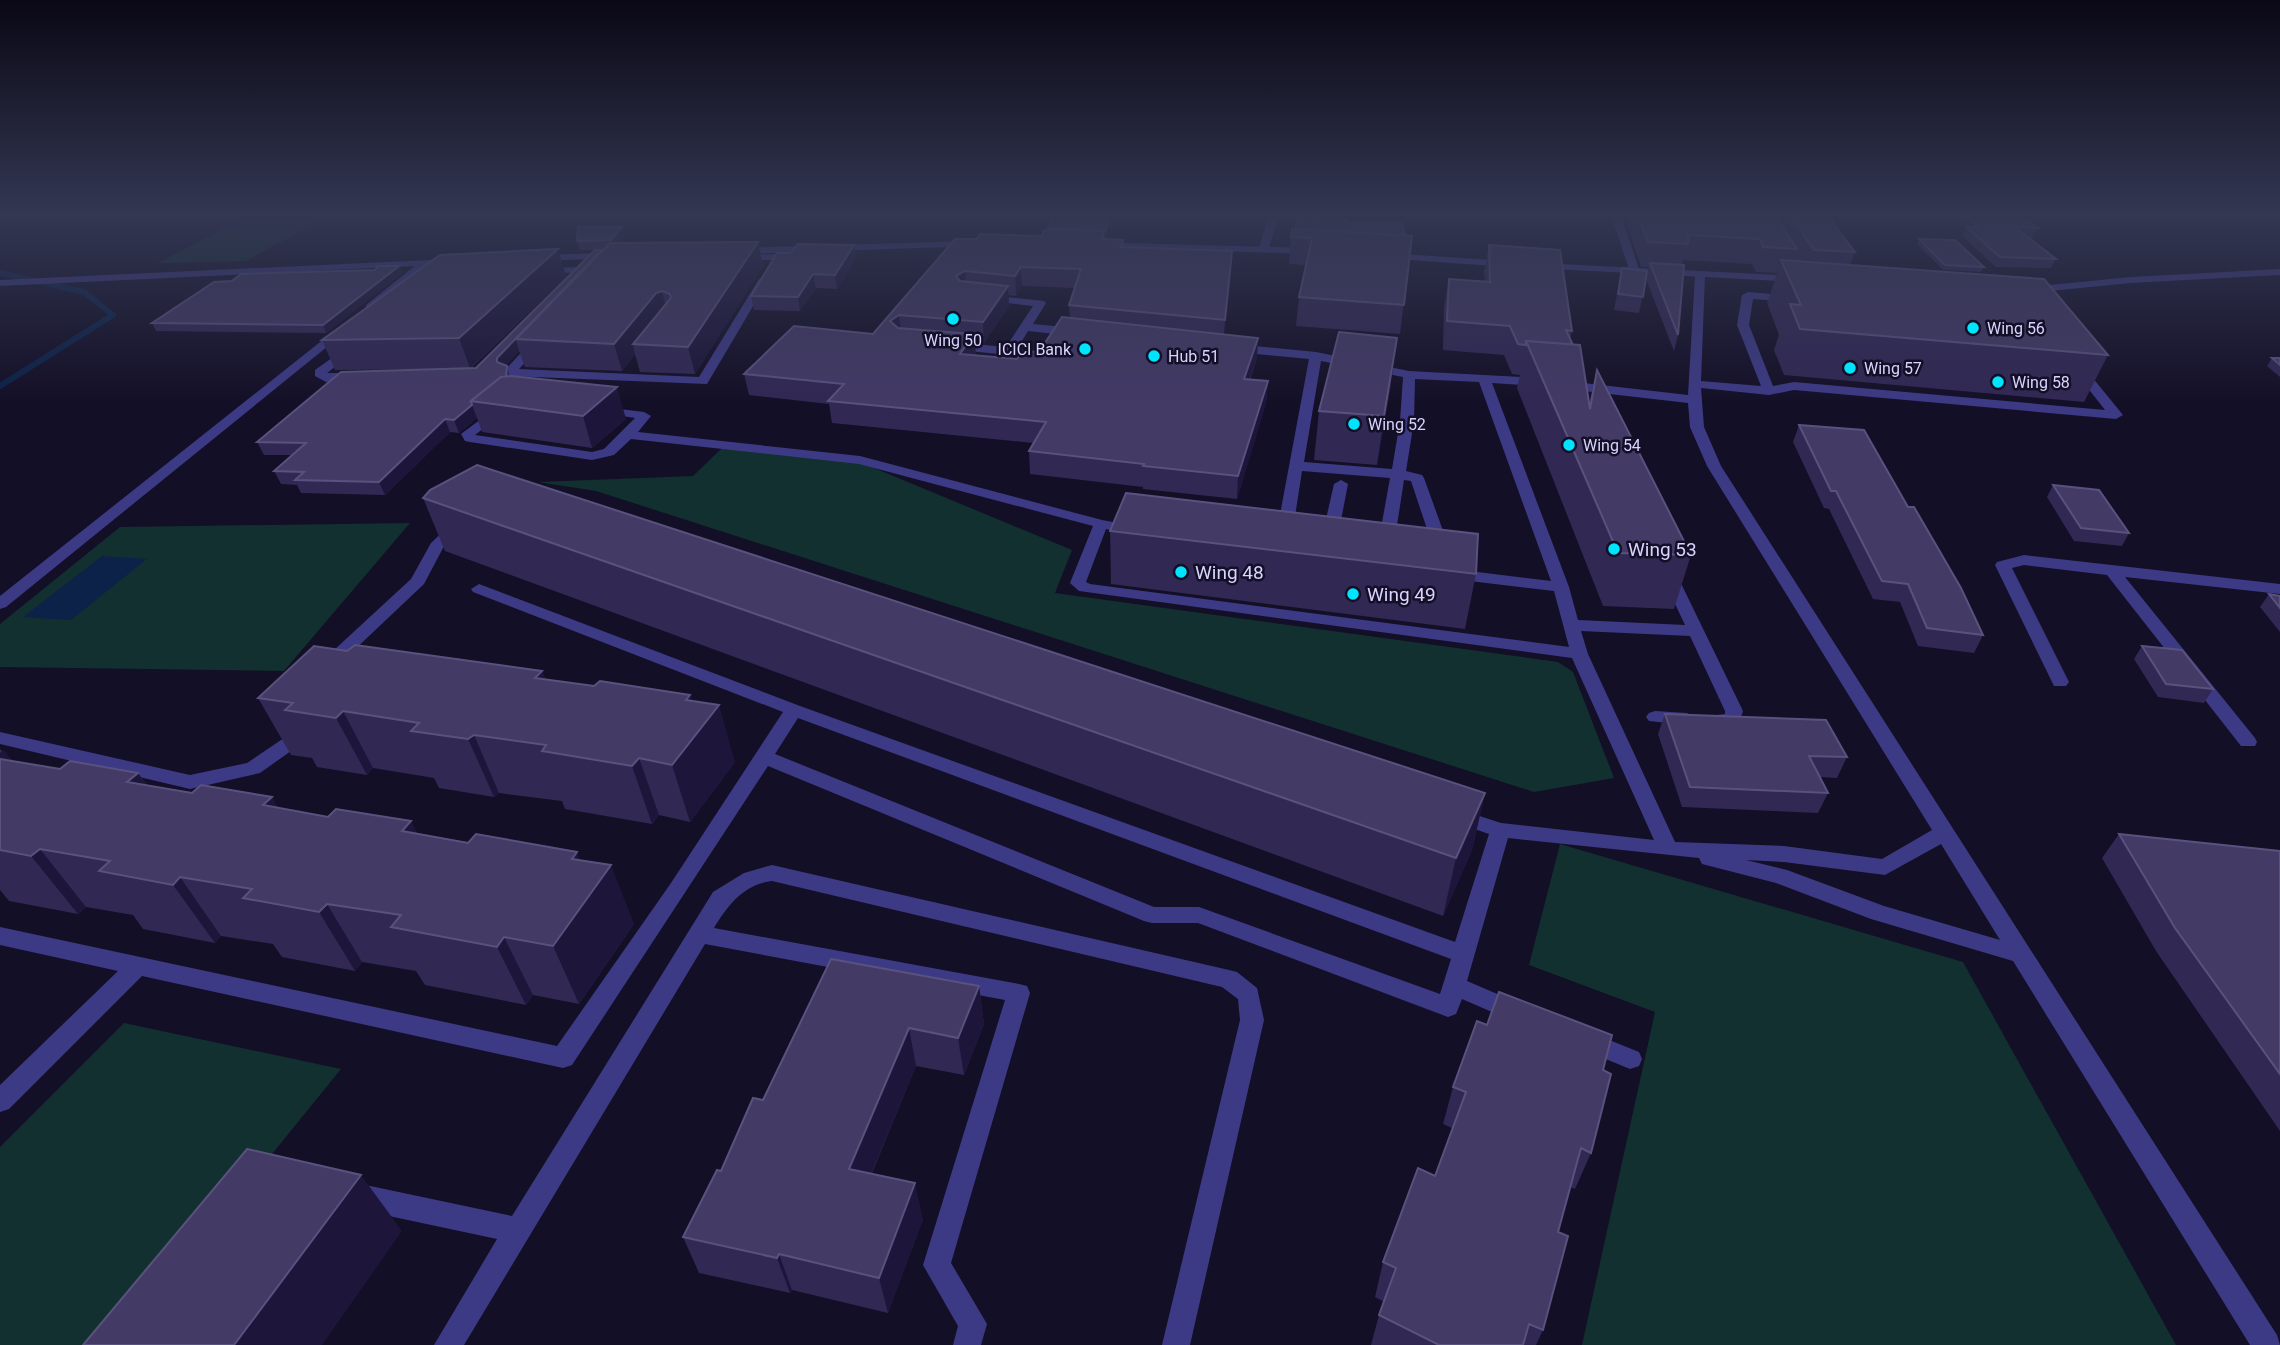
<svg xmlns="http://www.w3.org/2000/svg" width="2280" height="1345" font-family="Roboto,sans-serif">
	<style>
		.green { fill: #12302f }
		.water { fill: #0c2248 }
		.lines { fill: none; stroke-linecap: round; stroke-linejoin: round }
		.stream { stroke: #0c2248; stroke-width: 6 }
		.minor { fill: #3d3a85; fill-rule: evenodd }
		.tertiary { fill: #3d3a85; fill-rule: evenodd }
		.wall { fill: #312854; fill-rule: evenodd }
		.shaded-wall { fill: #1d163a }
		.building { fill: #433a66; stroke: #5a527e; stroke-width: 2 }
		.poi-dot { fill: #00e5ff; stroke: #130f26; stroke-width: 2.5 }
		.labels { text-anchor: middle; dominant-baseline: central; stroke-width: 5; stroke-linejoin: round; paint-order: stroke }
		.far-poi-label { font-size: 16px; fill: #d9d4ff; stroke: #130f26; text-anchor: start }
		.poi-label { font-size: 19px; fill: #d9d4ff; stroke: #130f26; text-anchor: start }
	</style>
	<rect width="100%" height="100%" fill="#130f26"/>
	<g class="green">
		<path d="M251,215H330L246,261L158,263Z"/>
		<path d="M722,448L862,463L1072,550L1055,593L1558,662L1573,672L1614,778L1534,792L596,491L538,482L693,476Z"/>
		<path d="M410,523L284,671L0,667V624L120,527Z"/>
		<path d="M1560,844L1963,962L2176,1345H1582L1655,1012L1529,965Z"/>
		<path d="M124,1023L341,1069L117,1345H0V1147Z"/>
	</g>
	<path class="water" d="M102,556L147,559L71,620L23,617Z"/>
	<g class="lines">
		<path class="stream" d="M0,273L84,292L113,315L0,386"/>
		<g class="minor">
			<path d="M1269,215H1279L1269,248L1264,251L1259,248Z"/>
			<path d="M1611,215H1621L1640,272L1639,274L1630,272Z"/>
			<path d="M737,255L777,254L782,257L777,260H733L732,258Z"/>
			<path d="M421,261L430,263L374,309H366V305Z"/>
			<path d="M587,267L588,269L583,272L543,274L538,271L543,268Z"/>
			<path d="M1700,272L1705,275L1701,381L1761,386L1737,325L1742,295L1748,292L1793,296L1799,299L1793,302L1753,299L1749,325L1773,386L1794,382L2105,410L2073,369L2079,365L2083,366L2123,415L2116,419L1794,390L1769,395L1701,388L1704,427L1721,466L2277,1335L2280,1345H2250L2013,961L1871,919L1776,883L1702,864L1699,858L1508,838L1467,981L1523,1005L1527,1012L1523,1019L1515,1022L1462,999L1456,1014L1448,1017L1198,923H1152L1144,921L768,766L572,1065L563,1068L142,976L9,1109L0,1112V1085L118,971L0,945V927L557,1046L671,883L783,712L473,592L471,589L479,584L800,706L1455,942L1489,834L1451,821L1448,816L1451,811L1458,809L1501,823L1654,840L1572,658L1079,591L1070,583L1093,526L859,464L631,439L614,455L592,460L470,442L465,441L461,434L497,407L502,408V414L475,435L592,452L604,449L635,418L596,412V406L644,412L651,416L638,432L860,456L1102,520L1139,527L1142,530L1134,535L1106,529L1086,582L1090,584L1569,647L1554,591L1453,579L1445,574L1453,569L1551,581L1479,382L1415,379L1414,421L1406,471L1422,475L1424,478L1450,550L1447,553H1437L1434,550L1411,481L1404,480L1394,545L1386,550L1378,545L1390,478L1302,471L1292,536L1284,541L1276,536L1309,359L1235,352L1229,348L1235,344L1316,352L1409,371L1540,378L1688,395L1695,275ZM1321,361L1403,377L1400,421L1392,469L1304,462ZM1492,383L1540,386L1688,403L1690,427L1707,466L1932,830L1882,859L1784,846L1675,842L1588,654L1581,631L1690,636L1725,711V714L1709,716L1706,720L1709,724H1739L1743,711L1674,569H1662L1660,572L1685,625L1578,620L1569,587ZM798,718L1451,959L1440,994L1199,907H1154L775,754ZM1941,844L2000,940L1884,906L1787,870L1746,860L1784,862L1885,875Z"/>
			<path d="M764,276L769,279L707,384L509,376L503,372L533,340L537,339L543,343L519,369L699,377L759,279Z"/>
			<path d="M987,295L1044,301L1046,303L1033,324L1075,328L1081,332L1075,336L1028,331L1014,354L1010,355L948,349V343L952,342L1006,347L1033,306L983,300L981,298Z"/>
			<path d="M339,327L349,329L6,607L0,609V596Z"/>
			<path d="M350,345L356,349L354,352L327,373H356L362,377L360,380L326,382L315,376V370Z"/>
			<path d="M1341,480L1348,484L1337,541L1329,546L1321,541L1334,484Z"/>
			<path d="M458,521L465,525L443,548L424,584L332,671H320L317,667L320,663L411,579L431,543L453,522Z"/>
			<path d="M2024,555L2280,584V594L2125,577L2255,738L2257,742L2255,746H2241L2107,575L2024,565L2012,568L2069,682L2066,686H2054L1995,565L1997,562Z"/>
			<path d="M1655,711L1687,713L1696,719L1687,725L1649,721L1646,717L1649,713Z"/>
			<path d="M302,723L309,725L311,729L298,746L260,773L190,789L0,744V732L190,775L247,763L284,738L295,725Z"/>
			<path d="M772,865L1229,970L1237,972L1257,988L1264,1020L1190,1345H1162L1240,1020L1238,999L1222,987L772,881C744,884 727,906 714,928L1019,984L1027,986L1030,993L951,1263L987,1324L981,1345H953L958,1326L923,1265L1005,1000L705,944L464,1345H434L497,1239L356,1209L347,1205L343,1196L347,1187L356,1183L512,1216L713,892L744,873Z"/>
			<path d="M1587,1031L1639,1052L1642,1059L1639,1066L1630,1069L1579,1048L1575,1041L1579,1034Z"/>
		</g>
		<g class="tertiary">
			<path d="M973,241L978,244L977,246L739,254L734,251L739,248Z"/>
			<path d="M1095,242L1312,248L1317,251L1312,254L1099,247L1094,244Z"/>
			<path d="M609,253L614,256L613,258L539,261L534,258L539,255Z"/>
			<path d="M1386,253L1508,261L1513,264L1508,267L1382,258V254Z"/>
			<path d="M452,259L457,262L456,264L0,286V280Z"/>
			<path d="M1539,263L1798,276L1803,279L1798,282L1535,268V264Z"/>
			<path d="M2280,269V275L2131,283L2029,293L2024,290L2029,287L2131,277Z"/>
		</g>
	</g>
	<g class="wall">
		<path d="M372,215H446L438,220L373,216Z"/>
		<path d="M1074,215H1109L1106,239H1104L1123,247L1232,251L1224,334L1258,338L1257,358L1250,380L1268,381L1266,403L1237,499L1143,489V487L1030,474L1029,451L1034,443L832,423L829,404L749,395L744,374L873,334L977,239L1042,236L1048,230V228L1073,217ZM1022,286L1075,288L1069,305L1070,318L1039,352L1017,359L976,355L975,342L984,343L1009,306L1008,295L1016,296Z"/>
		<path d="M1624,215H1817L1855,252L1850,265L2108,355L2084,402L1784,375L1774,350L1779,335L1767,303L1777,273L1756,272L1752,264L1683,260L1682,265L1678,335L1674,351L1646,279L1639,313L1614,310L1622,268L1647,271L1649,267H1641Z"/>
		<path d="M1952,215H2021L2038,228L2033,237H2028L2056,259L2051,268L1996,267L1962,236L1966,228Z"/>
		<path d="M1346,222L1412,236L1400,334L1296,326L1299,297L1306,265L1289,264L1291,237L1295,229Z"/>
		<path d="M624,236L619,243L758,242L763,266L695,374L640,372L635,354L622,371L525,367L519,351L505,366H507L510,376L626,419L592,448L482,432L477,418L459,433L450,432L385,495L301,493L297,485L281,484L274,471L292,455H264L257,442L434,369L335,370L322,340L566,276L471,368H476L603,250H580L577,241Z"/>
		<path d="M1919,239L1984,267L1981,272L1943,270L1917,244Z"/>
		<path d="M1489,245L1572,331L1570,338L1589,403L1597,370L1691,555L1674,609L1603,606L1517,388L1520,375L1512,374L1504,355L1443,350L1444,307L1449,279L1485,282L1484,272Z"/>
		<path d="M856,258L837,289L816,288L800,311L754,310L751,296Z"/>
		<path d="M399,266L402,273L326,333L156,331L152,323L232,281L375,270Z"/>
		<path d="M2272,358H2280V377L2267,366Z"/>
		<path d="M1391,384L1377,465L1314,460L1319,411Z"/>
		<path d="M1799,425L1983,635L1974,653L1918,646L1900,602L1873,599L1829,509L1824,508L1793,442Z"/>
		<path d="M2053,485L2129,533L2122,546L2074,541L2047,497Z"/>
		<path d="M423,498L1485,793L1472,850L1443,916L445,551Z"/>
		<path d="M1110,531L1476,574L1465,629L1111,584Z"/>
		<path d="M2269,594L2280,596V632L2260,607Z"/>
		<path d="M2142,646L2213,689L2204,703L2158,697L2134,659Z"/>
		<path d="M347,651L542,671L545,679L594,686L690,695L692,701L735,762L690,822L659,815L652,824L565,809L562,801L499,793L494,797L439,788L434,778L373,768L367,775L317,767L312,758L291,755L258,698Z"/>
		<path d="M1665,714L1847,757L1837,778L1820,777L1828,793L1818,813L1682,807L1658,734Z"/>
		<path d="M0,749L13,761L60,769L138,773L147,785L328,817L411,821L417,834L580,860L634,924L579,1004L533,995L526,1005L425,985L416,971L362,962L355,971L282,957L273,944L221,936L215,943L143,929L133,915L86,907L78,914L9,901L0,890Z"/>
		<path d="M2119,834L2280,851V1131L2156,951L2102,858Z"/>
		<path d="M979,986L984,1024L964,1075L916,1066L872,1173L923,1219L888,1313L792,1290L790,1293L699,1273L683,1237L763,1100Z"/>
		<path d="M1603,1070L1591,1153L1575,1189L1570,1187L1558,1232L1543,1330L1536,1345H1371L1379,1315L1384,1302L1375,1297L1383,1262L1435,1176L1452,1128L1443,1124L1453,1087Z"/>
	</g>
	<g class="shaded-wall">
		<path d="M436,215H446L438,220Z"/>
		<path d="M1108,215H1109L1106,239V230Z"/>
		<path d="M622,227L624,236L614,249L611,240Z"/>
		<path d="M758,242L763,266L695,374L688,347Z"/>
		<path d="M854,245L856,258L837,289L835,275Z"/>
		<path d="M558,249L566,276L470,368L459,338Z"/>
		<path d="M601,250L604,261L516,339L519,351L501,370L497,358Z"/>
		<path d="M1232,251L1231,270L1224,340L1225,320Z"/>
		<path d="M399,266L402,273L326,333L323,325Z"/>
		<path d="M1021,267L1022,286L1016,296L1015,276Z"/>
		<path d="M965,271L966,290L956,276Z"/>
		<path d="M813,274L816,288L800,311L798,297Z"/>
		<path d="M1008,286L1009,306L984,343L983,322Z"/>
		<path d="M662,291L668,317L633,344L635,354L622,371L614,344L656,293Z"/>
		<path d="M899,315L901,335L890,321Z"/>
		<path d="M974,334L976,355L962,375L960,354Z"/>
		<path d="M1258,338L1257,358L1242,400L1244,379Z"/>
		<path d="M1397,338L1391,384L1377,465L1384,416Z"/>
		<path d="M1268,381L1266,403L1237,499L1238,476Z"/>
		<path d="M617,387L626,419L592,448L583,416Z"/>
		<path d="M472,405L477,418L459,433L454,420Z"/>
		<path d="M445,419L450,432L385,495L379,482Z"/>
		<path d="M542,671L563,727L535,678Z"/>
		<path d="M690,695L700,729L719,705L735,762L690,822L672,765L686,700Z"/>
		<path d="M343,711L373,768L367,775L336,718Z"/>
		<path d="M474,735L499,793L494,797L468,739Z"/>
		<path d="M4,750L48,807L0,765V753Z"/>
		<path d="M639,758L659,815L652,824L632,766Z"/>
		<path d="M138,773L178,830L127,782Z"/>
		<path d="M1485,793L1472,850L1443,916L1456,858Z"/>
		<path d="M272,797L306,855L263,805Z"/>
		<path d="M411,821L441,880L402,831Z"/>
		<path d="M40,849L86,907L78,914L31,856Z"/>
		<path d="M577,852L593,891L611,865L634,924L579,1004L553,946L572,859Z"/>
		<path d="M180,877L221,936L215,943L173,885Z"/>
		<path d="M327,904L362,962L355,971L319,912Z"/>
		<path d="M504,937L533,995L526,1005L497,947Z"/>
		<path d="M979,986L984,1024L964,1075L958,1038Z"/>
		<path d="M909,1028L916,1066L858,1205L849,1169Z"/>
		<path d="M361,1175L402,1231L322,1345H234Z"/>
		<path d="M915,1183L923,1219L888,1313L879,1278Z"/>
		<path d="M779,1254L792,1290L790,1293L777,1258Z"/>
	</g>
	<g class="building">
		<path d="M1074,215H1108L1106,230L1048,228L1052,216L1073,217Z"/>
		<path d="M1638,215H1775L1797,249L1763,247L1760,239L1688,235V244L1648,242Z"/>
		<path d="M1790,215H1817L1818,217H1828L1855,252L1814,250Z"/>
		<path d="M1965,215H2021L2038,228L2015,227L2056,259L2000,257L1966,227H1978Z"/>
		<path d="M1298,216L1346,219V222L1401,223L1406,236L1295,229Z"/>
		<path d="M578,227H622L611,240L577,241Z"/>
		<path d="M1292,229L1412,236L1404,305L1299,297L1312,238L1291,237Z"/>
		<path d="M1044,230L1104,231L1102,239L1123,240L1121,247L1232,251L1225,320L1069,305L1081,269L1021,267L1015,276L965,271L956,276L960,281L1008,286L983,322L899,315L890,321L898,328L974,334L960,354L1017,359L1023,351L1039,352L1062,317L1258,338L1244,379L1268,381L1238,476L1143,466L1144,464L1029,451L1046,422L828,401L844,384L744,374L794,326L873,334L955,239H977L980,234L1042,236Z"/>
		<path d="M1919,239L1955,240L1984,267L1945,265Z"/>
		<path d="M758,242L688,347L633,344L671,298L670,294L662,291L656,293L614,344L516,339L610,243Z"/>
		<path d="M798,244L854,245L835,275L813,274L798,297L751,296L777,253H790Z"/>
		<path d="M1489,245L1560,250L1572,331L1566,330L1573,345L1526,341V345L1518,344L1510,326L1447,321L1449,279L1490,282Z"/>
		<path d="M558,249L459,338L322,340L440,255Z"/>
		<path d="M595,250H601L497,358V362L507,366L506,377H501L471,401L472,405L454,420L445,419L379,482L295,480L304,472L274,471L306,443L257,442L341,372L476,368Z"/>
		<path d="M1781,260L2044,279L2108,355L1800,329L1790,304L1801,305Z"/>
		<path d="M1650,263L1684,265L1678,335Z"/>
		<path d="M378,266H399L323,325L152,323L214,282L232,281L241,274L375,270Z"/>
		<path d="M1622,268L1647,271L1643,297L1618,294Z"/>
		<path d="M1339,332L1397,338L1384,416L1319,411Z"/>
		<path d="M1526,341L1580,345L1590,409L1597,370L1691,555L1618,553Z"/>
		<path d="M2272,358H2280V365Z"/>
		<path d="M511,376L617,387L583,416L471,401L501,377Z"/>
		<path d="M1799,425L1864,430L1908,507H1914L1961,588L1983,635L1927,628L1908,584L1882,581L1836,491H1831Z"/>
		<path d="M477,465L1485,793L1456,858L423,498L430,490Z"/>
		<path d="M2053,485L2099,490L2129,533L2081,528Z"/>
		<path d="M1126,493L1478,534L1476,574L1110,531Z"/>
		<path d="M2269,594L2280,596V608Z"/>
		<path d="M355,645L542,671L535,678L594,686L600,681L690,695L686,700L719,705L672,765L639,758L632,766L542,751L546,745L474,735L468,739L411,731L419,723L343,711L336,718L285,710L293,703L258,698L314,646L347,651Z"/>
		<path d="M2142,646L2182,650L2213,689L2166,684Z"/>
		<path d="M1665,714L1826,720L1847,757L1809,756L1828,793L1690,787Z"/>
		<path d="M0,759L60,769L70,761L138,773L127,782L192,793L201,785L272,797L263,805L328,817L336,809L411,821L402,831L468,843L476,834L577,852L572,859L611,865L553,946L504,937L497,947L391,927L401,915L327,904L319,912L243,898L252,889L180,877L173,885L99,871L110,861L40,849L31,856L0,850Z"/>
		<path d="M2119,834L2280,851V1074L2175,928Z"/>
		<path d="M831,959L979,986L958,1038L909,1028L849,1169L915,1183L879,1278L779,1254L777,1258L683,1237L717,1170L721,1171L753,1098L763,1100Z"/>
		<path d="M1499,992L1612,1035L1603,1070L1611,1074L1591,1153L1581,1148L1558,1232L1568,1236L1543,1330L1529,1324L1523,1345H1439L1379,1315L1396,1268L1383,1262L1418,1168L1435,1176L1466,1092L1453,1087L1477,1021L1487,1025Z"/>
		<path d="M247,1149L361,1175L234,1345H83Z"/>
	</g>
	<linearGradient id="sky" x2="0" y2="1"><stop stop-color="#0a0815"/><stop offset="0.53" stop-color="#333752"/><stop offset="1" stop-color="#333752" stop-opacity="0"/></linearGradient>
	<rect width="2280" height="404" fill="url(#sky)"/>
	<g class="poi-dot">
		<circle cx="953" cy="319" r="7"/>
		<circle cx="1973" cy="328" r="7"/>
		<circle cx="1085" cy="349" r="7"/>
		<circle cx="1154" cy="356" r="7"/>
		<circle cx="1850" cy="368" r="7"/>
		<circle cx="1998" cy="382" r="7"/>
		<circle cx="1354" cy="424" r="7"/>
		<circle cx="1569" cy="445" r="7"/>
		<circle cx="1614" cy="549" r="7"/>
		<circle cx="1181" cy="572" r="7"/>
		<circle cx="1353" cy="594" r="7"/>
	</g>
	<g class="labels">
		<g class="far-poi-label">
			<text x="1987" y="328">Wing 56</text>
			<text x="953" y="340" text-anchor="middle">Wing 50</text>
			<text x="1071" y="349" text-anchor="end">ICICI Bank</text>
			<text x="1168" y="356">Hub 51</text>
			<text x="1864" y="368">Wing 57</text>
			<text x="2012" y="382">Wing 58</text>
			<text x="1368" y="424">Wing 52</text>
			<text x="1583" y="445">Wing 54</text>
		</g>
		<g class="poi-label">
			<text x="1628" y="549">Wing 53</text>
			<text x="1195" y="572">Wing 48</text>
			<text x="1367" y="594">Wing 49</text>
		</g>
	</g>
</svg>
